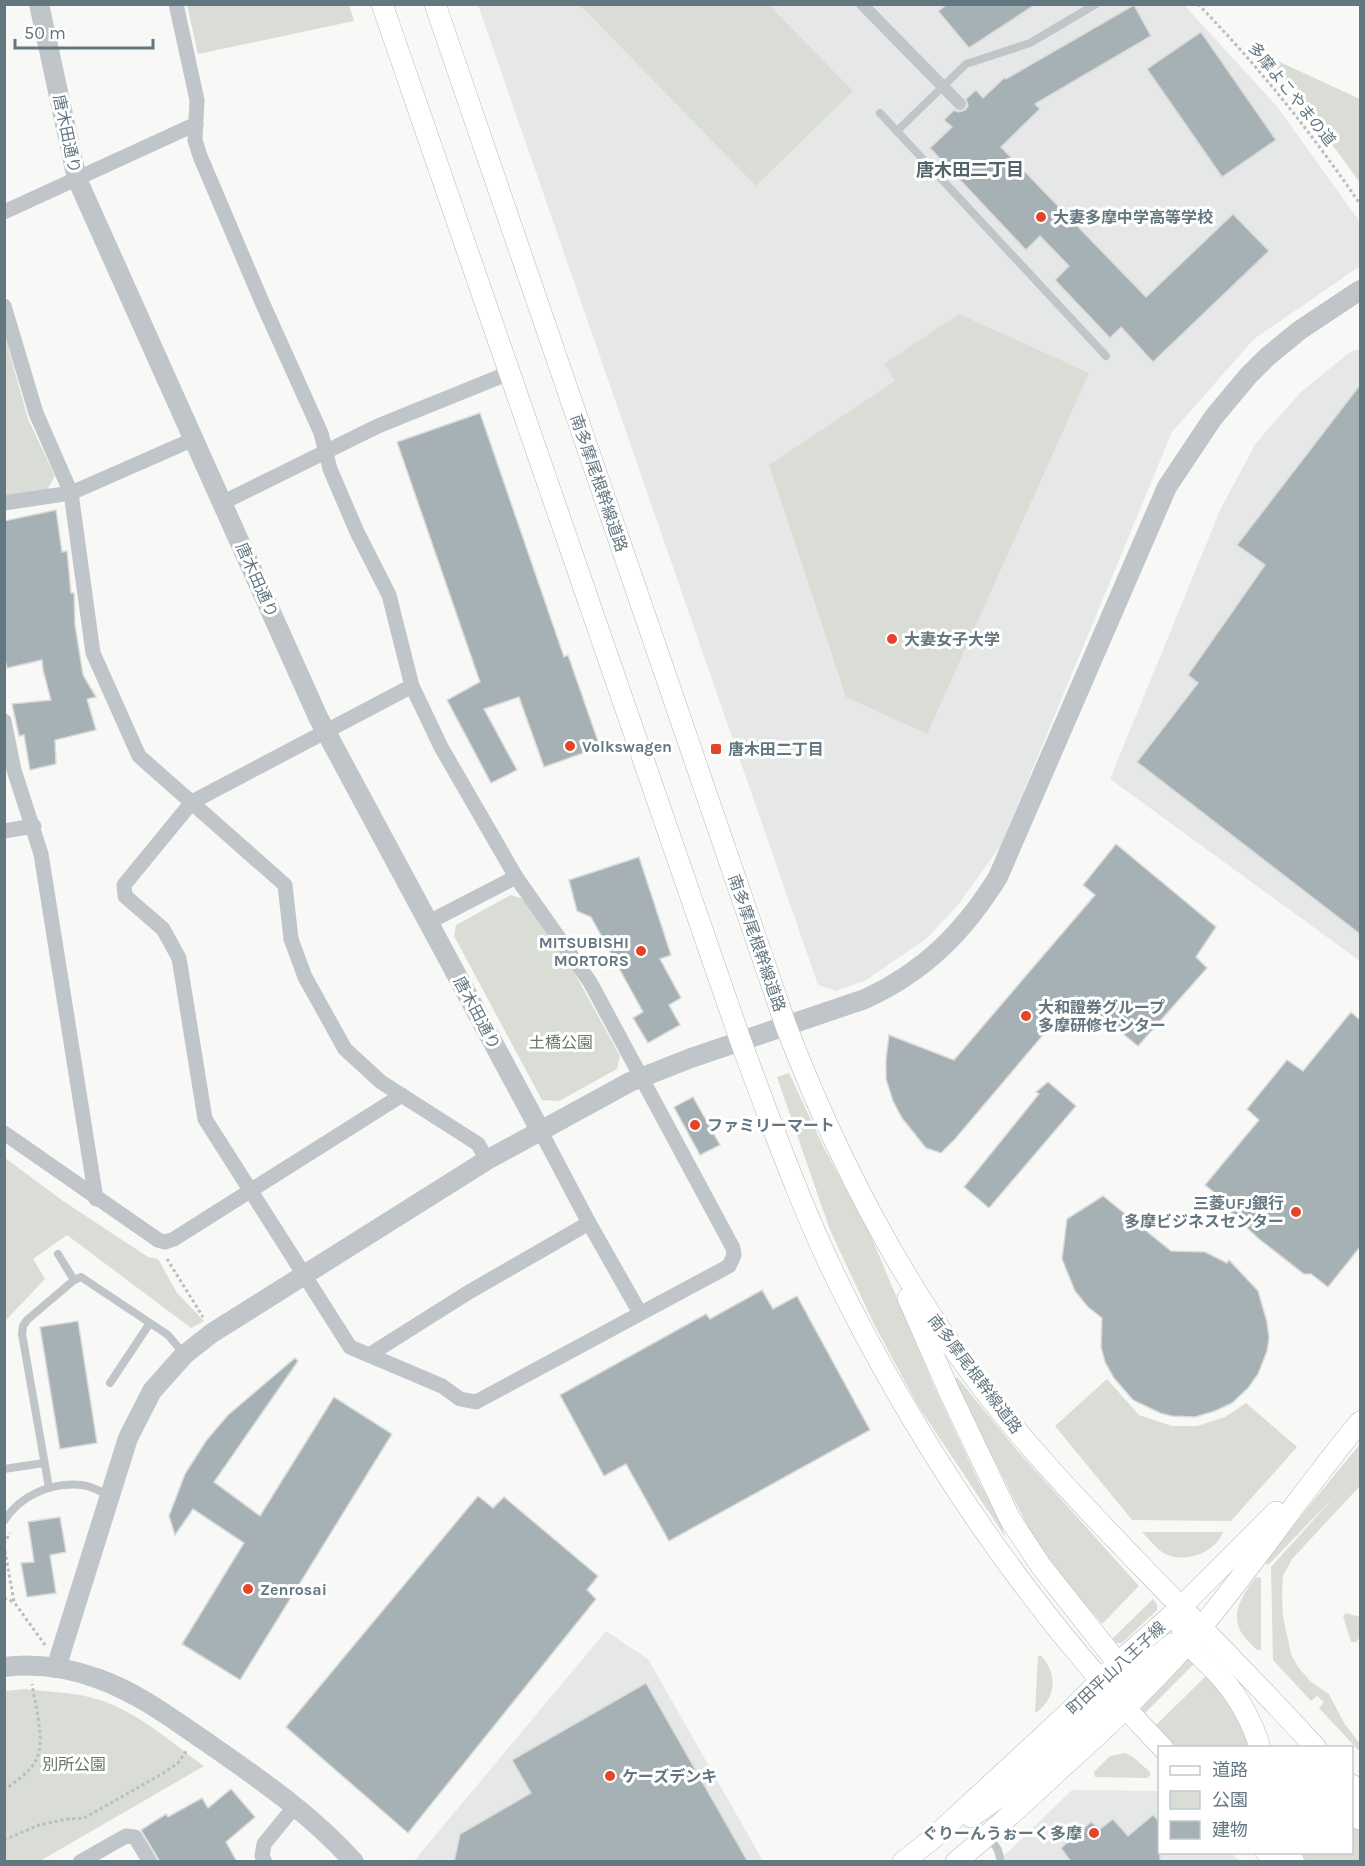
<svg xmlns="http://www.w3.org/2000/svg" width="1365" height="1866" font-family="Karla,'Noto Sans JP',sans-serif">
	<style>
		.built { fill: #e6e8e7 }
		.green { fill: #d9ddd5 }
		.building { fill: #a6b1b5; stroke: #dadad8; stroke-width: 1.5 }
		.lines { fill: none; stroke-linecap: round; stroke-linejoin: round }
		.secondary-casing { stroke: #b1b9bd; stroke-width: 22 }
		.path { stroke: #b9bec0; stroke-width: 3; stroke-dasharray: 3 3; stroke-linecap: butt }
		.service { stroke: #bfc5c8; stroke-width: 8 }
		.pedestrian { stroke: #bfc5c8; stroke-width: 12 }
		.minor { stroke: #bfc5c8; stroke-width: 15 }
		.tertiary { stroke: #bfc5c8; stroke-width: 20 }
		.secondary { stroke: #fff; stroke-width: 21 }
		.poi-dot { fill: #e64428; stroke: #fff; stroke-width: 2 }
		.labels { text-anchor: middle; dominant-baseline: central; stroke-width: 6; stroke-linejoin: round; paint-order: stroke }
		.street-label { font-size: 16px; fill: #637781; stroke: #fff }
		.poi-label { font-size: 16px; font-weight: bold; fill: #637781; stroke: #fff; text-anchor: start }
		.park-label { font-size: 16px; fill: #687962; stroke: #fff }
		.neighbourhood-label { font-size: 18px; font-weight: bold; fill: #55646c; stroke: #fff }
	</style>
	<rect width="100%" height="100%" fill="#f8f8f6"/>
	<g class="built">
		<path d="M478,5H1184L1276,105L1360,222V266L1254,339L1172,432L1001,845L958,905L926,939L866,980L836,991L818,985Z"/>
		<path d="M1360,349V961L1110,779L1221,508L1256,443L1301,392L1350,352Z"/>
		<path d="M606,1631L648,1659L763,1861L413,1862Z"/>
		<path d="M1072,1790L1159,1791L1160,1852L1231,1853L1240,1861L995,1862L1009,1851Z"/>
	</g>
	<g class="green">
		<path d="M187,5H349L354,21L198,54Z"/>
		<path d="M580,5H769L853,91L756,186Z"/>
		<path d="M1269,57L1360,99V183Z"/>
		<path d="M959,314L1089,373L927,734L846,697L769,465L895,381L884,364Z"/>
		<path d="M4,333L28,419L55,476L47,490L4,496Z"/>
		<path d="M511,895L524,899L575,974L620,1056L617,1069L559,1101L542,1100L454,936L456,925Z"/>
		<path d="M789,1073L824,1148L870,1234L933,1384L980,1484L997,1513L1006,1538L917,1404L874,1324L830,1230L777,1077Z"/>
		<path d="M5,1158L63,1201L148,1257L158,1259L177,1293L204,1321L191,1328L67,1235L33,1259L45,1279L5,1321Z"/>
		<path d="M957,1377L1016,1449L1139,1586L1102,1624L1060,1574L1033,1537L954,1380Z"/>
		<path d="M1107,1379L1139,1415L1172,1426H1197L1225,1417L1246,1403L1297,1447L1231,1521L1132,1520L1055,1426Z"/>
		<path d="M1360,1444V1486L1292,1559L1283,1576L1282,1595L1283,1616L1291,1654L1298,1667L1311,1682L1329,1694L1344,1723L1360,1744V1752L1319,1708L1324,1702L1317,1696L1311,1701L1273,1660L1271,1567L1337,1494L1268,1565L1264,1561Z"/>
		<path d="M1142,1532H1223C1215,1554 1182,1565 1162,1552C1155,1547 1148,1538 1142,1532Z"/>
		<path d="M1256,1577L1261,1578V1650H1257C1252,1645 1245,1639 1241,1632C1230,1612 1244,1593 1256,1577Z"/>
		<path d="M1153,1599L1157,1604V1610L1122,1643H1116L1112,1639Z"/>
		<path d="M1346,1613L1360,1617V1637L1356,1642H1351L1343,1616Z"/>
		<path d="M1038,1656H1041C1058,1673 1056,1698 1037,1712H1035Z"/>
		<path d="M1188,1658L1194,1664L1145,1713L1142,1710L1141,1703Z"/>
		<path d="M1206,1676C1224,1697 1243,1719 1249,1747H1176L1155,1726Z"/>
		<path d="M25,1689C46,1692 69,1692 89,1697C133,1707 169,1741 204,1766L40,1861H5V1691Z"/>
		<path d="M1125,1753L1133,1757L1150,1772V1776L1147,1778L1095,1777L1094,1772L1110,1756Z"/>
		<path d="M1352,1825L1360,1831V1861H1305L1302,1853L1352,1852Z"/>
	</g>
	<g class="building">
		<path d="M948,4H1036L969,48L938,11Z"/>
		<path d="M1134,5L1151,36L1035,104L1040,109L1001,147L1146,297L1233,214L1269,251L1153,362L1121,327L1110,338L1055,280L1069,266L1040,236L1026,250L930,148L952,127L944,120L954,110L958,112L965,110L968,106L966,99L976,90L983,98L1004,78L1006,79Z"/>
		<path d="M1201,32L1276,140L1222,177L1147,69Z"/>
		<path d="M1360,385V934L1137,762L1198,683L1188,675L1265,565L1237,545Z"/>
		<path d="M480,413L564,657L568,655L600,747L544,767L519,697L484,709L517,770L491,783L447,700L480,682L397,442Z"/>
		<path d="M56,510L62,552L67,551L71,593H74L75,625L83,675L96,697L87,699L96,730L55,740L56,764L30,770L24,735L19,736L12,704L51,700L43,670L42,660L7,668L4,656V521Z"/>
		<path d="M1116,844L1216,927L1196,957L1207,968L1138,1046L1076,996L955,1139L941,1153L926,1148L902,1118L893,1101L886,1079V1059L889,1035L954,1060L1095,895L1083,885Z"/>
		<path d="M639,857L671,955L660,959L681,998L669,1005L680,1025L648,1043L633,1018L643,1012L591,917L577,911L569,880Z"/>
		<path d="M1351,1012L1360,1020V1247L1328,1287L1311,1274H1304L1259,1239L1224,1206L1225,1201L1205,1185L1259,1120L1247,1109L1287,1060L1303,1071Z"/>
		<path d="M1048,1082L1076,1106L989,1208L964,1187L1039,1094L1036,1092Z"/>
		<path d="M693,1097L720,1145L700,1155L674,1107Z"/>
		<path d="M1103,1196L1171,1251L1205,1252L1227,1263L1229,1260L1258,1291L1267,1322L1269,1338L1267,1351L1258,1374L1248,1388L1232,1403L1215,1411L1195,1417L1172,1416L1160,1413L1133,1400L1114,1378L1105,1362L1101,1347L1102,1318L1088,1307L1075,1291L1062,1259L1067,1219Z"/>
		<path d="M762,1290L773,1309L797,1296L870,1430L669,1541L626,1464L604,1476L560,1395L706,1314L710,1319Z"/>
		<path d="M78,1321L97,1443L60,1449L40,1327Z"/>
		<path d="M295,1358L298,1361L214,1482L260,1516L334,1397L392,1434L240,1680L182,1644L244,1543L193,1509L175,1535L169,1516L185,1474L206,1441L228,1415Z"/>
		<path d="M478,1496L493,1508L504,1497L598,1576L587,1590L596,1599L408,1833L286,1727Z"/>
		<path d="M60,1517L66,1552L50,1555L56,1593L27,1597L21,1563L34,1562L28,1522Z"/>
		<path d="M646,1683L748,1862H454L460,1834L531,1793L512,1760Z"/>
		<path d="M231,1789L255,1817L226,1842L237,1862H160L141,1830L166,1814L168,1817L202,1798L208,1808Z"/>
		<path d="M1153,1815L1160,1822V1862H1071L1061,1848L1091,1822L1100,1829L1113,1819L1128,1836Z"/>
	</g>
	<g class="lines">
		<defs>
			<g id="secondary">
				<path d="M382,4L741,1042C774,1131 806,1221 850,1306C933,1468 1036,1617 1163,1748"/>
				<path d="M435,4L786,1026C830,1141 885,1251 956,1352C1021,1445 1102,1525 1181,1607C1227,1653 1272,1700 1316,1748"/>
				<path d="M908,1298L949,1391L1010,1519L1041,1566L1124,1671C1129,1684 1129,1695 1126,1709"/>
				<path d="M1182,1629C1188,1649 1208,1662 1221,1677C1239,1698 1252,1720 1260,1748"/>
				<path d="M1352,1785L1360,1795"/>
				<path d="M1352,1813L1360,1819"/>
				<path d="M971,1817L1004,1794L1112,1694L1172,1644"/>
				<path d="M1266,1852L1275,1862"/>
				<path d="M1289,1852L1294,1862"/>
				<path d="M903,1862L932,1839L1065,1716L1118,1663L1181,1607L1276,1512"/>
				<path d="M956,1862C991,1833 1025,1802 1058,1771C1103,1731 1147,1689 1187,1644C1249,1573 1300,1493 1360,1422"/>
			</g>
		</defs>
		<use href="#secondary" class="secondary-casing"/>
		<g class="path">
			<path d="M1198,4C1259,67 1311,132 1360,204"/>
			<path d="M167,1259L203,1317"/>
			<path d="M4,1544L10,1533"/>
			<path d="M4,1545L14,1602L45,1645"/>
			<path d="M4,1598L14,1602"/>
			<path d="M4,1790C15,1782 30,1772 36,1760C46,1743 35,1703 32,1684"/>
			<path d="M4,1840L39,1825L67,1819L84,1818L162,1774L178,1763L187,1750"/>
		</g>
		<g class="service">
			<path d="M880,113L1106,356"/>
			<path d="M897,131L966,64L1030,43L1096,4"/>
			<path d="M58,1254L74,1280"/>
			<path d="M110,1383L150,1323"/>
			<path d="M4,1469L44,1463"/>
			<path d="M49,1488L22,1334L23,1326L27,1320L74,1280L81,1277L168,1335L184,1354"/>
			<path d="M4,1521C20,1495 52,1482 82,1485C91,1486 100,1491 108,1495"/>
			<path d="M989,1836L998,1850L1001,1862"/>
		</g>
		<path class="pedestrian" d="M862,4L960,104"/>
		<g class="minor">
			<path d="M176,4L197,100L195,140L200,156L262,302L321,433L330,469L357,532L389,595L412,686L441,747L516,877L590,982L733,1248L734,1255L729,1266L476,1402L460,1399L442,1386L350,1347L205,1119L179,958L163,929L125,896L124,885L192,802L412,686"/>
			<path d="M4,212L196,124"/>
			<path d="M4,306L36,413L71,493L93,653L139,756L285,885L291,939L305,977L345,1049L381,1082L478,1144L487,1160"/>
			<path d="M4,503L71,493L194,439"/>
			<path d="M222,503L378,426L509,373"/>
			<path d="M4,721L14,770L41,854L96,1199"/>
			<path d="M4,831L34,826"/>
			<path d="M429,922L516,877"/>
			<path d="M540,1130L589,1223L640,1313"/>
			<path d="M4,1133L158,1240L165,1242L174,1239L402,1095"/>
			<path d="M369,1355L469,1292L589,1223"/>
			<path d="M80,1862L126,1836L135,1837L150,1862"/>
			<path d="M265,1862L262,1856L264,1844L295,1806"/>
		</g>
		<g class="tertiary">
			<path d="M39,4L77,179L318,717L540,1130"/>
			<path d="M4,1667C36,1663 69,1668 99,1679C138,1693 171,1718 205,1741C258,1778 310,1813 354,1862"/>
			<path d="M56,1668L128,1438L152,1391L184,1355L212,1333L487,1160L630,1082L691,1058L865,999C924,972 964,932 998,877L1167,487L1213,418L1248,376L1267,357L1300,330L1360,290"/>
		</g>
		<use href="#secondary" class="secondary"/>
	</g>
	<g class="poi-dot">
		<circle cx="1041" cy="217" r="6"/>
		<circle cx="892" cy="639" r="6"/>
		<circle cx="570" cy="746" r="6"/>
		<rect x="710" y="743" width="12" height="12" rx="3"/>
		<circle cx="641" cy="951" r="6"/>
		<circle cx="1026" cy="1016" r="6"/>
		<circle cx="695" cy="1125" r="6"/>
		<circle cx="1296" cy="1212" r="6"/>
		<circle cx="248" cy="1589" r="6"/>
		<circle cx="610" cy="1776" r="6"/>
		<circle cx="1094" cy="1833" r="6"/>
	</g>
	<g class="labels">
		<g class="street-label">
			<text transform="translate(1292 94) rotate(51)">多摩よこやまの道</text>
			<text transform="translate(67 134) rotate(78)">唐木田通り</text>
			<text transform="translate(599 483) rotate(71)">南多摩尾根幹線道路</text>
			<text transform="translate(257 580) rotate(66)">唐木田通り</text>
			<text transform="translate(757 943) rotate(71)">南多摩尾根幹線道路</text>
			<text transform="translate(477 1013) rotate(62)">唐木田通り</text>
			<text transform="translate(975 1374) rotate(53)">南多摩尾根幹線道路</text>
			<text transform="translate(1116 1668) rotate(-43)">町田平山八王子線</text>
		</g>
		<g class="poi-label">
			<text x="1053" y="217">大妻多摩中学高等学校</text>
			<text x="904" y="639">大妻女子大学</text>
			<text x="582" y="746">Volkswagen</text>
			<text x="728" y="749">唐木田二丁目</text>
			<text x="629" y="942" text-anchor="end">MITSUBISHI<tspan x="629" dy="18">MORTORS</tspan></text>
			<text x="1038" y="1007">大和證券グループ<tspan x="1038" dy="18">多摩研修センター</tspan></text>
			<text x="707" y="1125">ファミリーマート</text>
			<text x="1284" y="1203" text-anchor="end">三菱UFJ銀行<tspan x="1284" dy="18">多摩ビジネスセンター</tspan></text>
			<text x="260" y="1589">Zenrosai</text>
			<text x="622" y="1776">ケーズデンキ</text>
			<text x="1082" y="1833" text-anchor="end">ぐりーんうぉーく多摩</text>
		</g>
		<g class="park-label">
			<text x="561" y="1042">土橋公園</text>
			<text x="74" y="1764">別所公園</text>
		</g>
		<g class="neighbourhood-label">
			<text x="970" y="170">唐木田二丁目</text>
		</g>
	</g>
	<rect width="1365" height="1866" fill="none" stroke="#637781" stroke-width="12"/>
	<rect x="1158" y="1746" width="195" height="108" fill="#ffffff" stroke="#c1c9cd" stroke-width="1.5"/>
	<rect x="1170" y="1766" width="30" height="9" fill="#ffffff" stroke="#c1c9cd" stroke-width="1.5"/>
	<text x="1212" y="1776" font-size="18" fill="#637781">道路</text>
	<rect x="1170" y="1791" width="30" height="18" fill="#d9ddd5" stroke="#c1c9cd" stroke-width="1.5"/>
	<text x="1212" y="1806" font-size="18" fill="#637781">公園</text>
	<rect x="1170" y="1821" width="30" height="18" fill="#a6b1b5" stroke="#c1c9cd" stroke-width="1.5"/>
	<text x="1212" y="1836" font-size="18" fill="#637781">建物</text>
	<path d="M15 39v9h138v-9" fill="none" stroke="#637781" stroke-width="3"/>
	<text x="24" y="39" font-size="18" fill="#637781" stroke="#ffffff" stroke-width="4.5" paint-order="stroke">50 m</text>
</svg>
